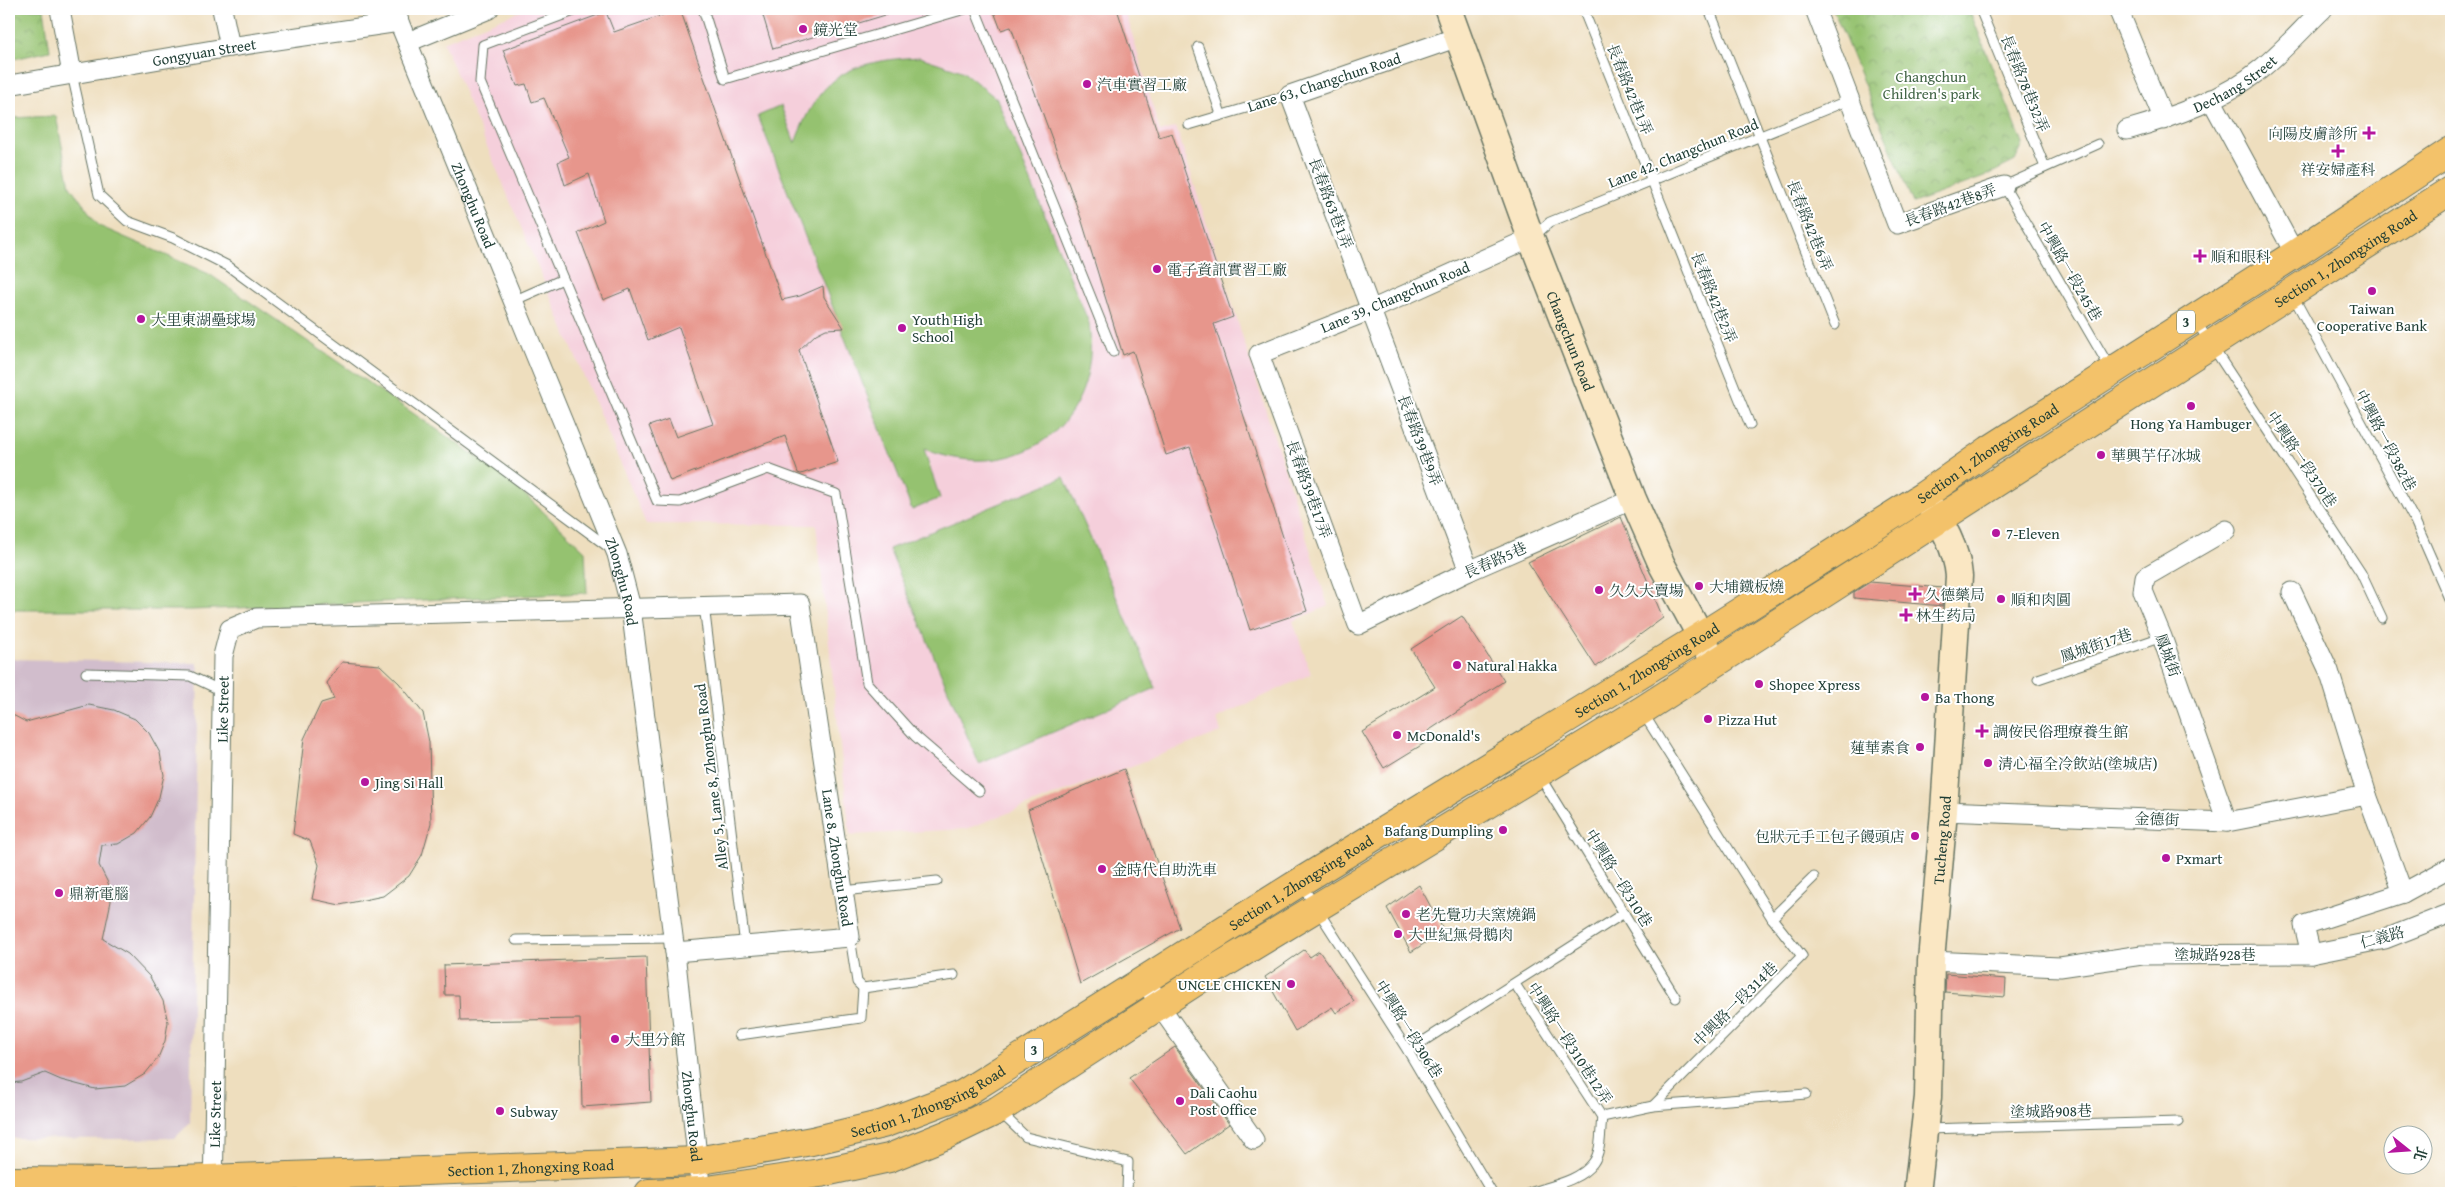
<svg xmlns="http://www.w3.org/2000/svg" width="2460" height="1202" font-family="'Gentium Book Plus','Noto Serif TC',serif">
	<style>
		.built { fill: #f5cfdb }
		.industrial { fill: #d1bdcc }
		.grass { fill: #95c270; stroke: #5a8052 }
		.park { fill: url(#park-crowns); stroke: #5a8052 }
		.building { fill: #e7968c }
		.lines { fill: none; stroke-linecap: round; stroke-linejoin: round }
		.lane-casing { stroke: #677564; stroke-width: 11 }
		.street-casing { stroke: #677564; stroke-width: 21 }
		.secondary-casing { stroke: #677564; stroke-width: 29 }
		.primary-casing { stroke: #677564; stroke-width: 30 }
		.lane { stroke: #fff; stroke-width: 9 }
		.street { stroke: #fff; stroke-width: 19 }
		.secondary { stroke: #fae7c3; stroke-width: 26 }
		.primary { stroke: #f3c26a; stroke-width: 28 }
		.poi-dot { fill: #b5179e; stroke: #fff; stroke-width: 2 }
		.labels { text-anchor: middle; dominant-baseline: central; stroke-width: 4; stroke-linejoin: round; paint-order: stroke }
		.shield { fill: #fff; stroke: #627771; stroke-width: 1 }
		.shield-label { font-size: 14px; font-weight: bold; fill: #1f3d34 }
		.poi-label { font-size: 15px; fill: #1f3d34; stroke: #fff; text-anchor: start }
		.street-label { font-size: 15px; fill: #1f3d34; stroke: #fff }
		.park-label { font-size: 15px; fill: #426546; stroke: #fff }
	</style>
	<defs>
		<pattern id="park-crowns" width="20" height="18" patternUnits="userSpaceOnUse" patternTransform="scale(1.25)"><rect width="20" height="18" fill="#95c270"/><path d="M2 6a3 3 0 1 1 6 0M12 15a3 3 0 1 1 6 0" fill="none" stroke="#799f5d"/></pattern>
	</defs>
	<rect width="100%" height="100%" fill="#fff"/>
	<filter id="ink" filterUnits="userSpaceOnUse"><feTurbulence type="fractalNoise" baseFrequency=".02" numOctaves="2"/><feDisplacementMap in="SourceGraphic" scale="10" xChannelSelector="R" yChannelSelector="G"/><feConvolveMatrix kernelMatrix="1 2 1 2 8 2 1 2 1" color-interpolation-filters="sRGB"/></filter>
	<filter id="wash" filterUnits="userSpaceOnUse"><feTurbulence type="fractalNoise" baseFrequency=".0096" numOctaves="4" result="noise"/><feDisplacementMap in="SourceGraphic" scale="20" xChannelSelector="R" yChannelSelector="G"/><feGaussianBlur stdDeviation="1.12" result="paint"/><feColorMatrix in="noise" values="0 0 0 0 0 0 0 0 0 0 0 0 0 0 0 0 0 1.4 0 .05"/><feComposite in="paint" operator="in"/></filter>
	<g filter="url(#wash)">
		<rect width="100%" height="100%" fill="#eedebe"/>
		<path class="built" d="M525,9H1125L1160,132L1176,127L1328,606L1293,621L1311,674L1217,718L1221,732L966,829L850,835L816,525L646,524L443,42Z"/>
		<path class="industrial" d="M9,659L198,663L190,1123L175,1138L117,1139L9,1138Z"/>
		<g class="grass">
			<path d="M920,57L962,71L997,99L1089,323C1103,424 1018,487 924,449L940,498L912,510L758,116L781,106L795,143C820,74 850,61 920,57Z"/>
			<path d="M56,116L70,186L99,226L209,274L505,476L585,551L587,593L191,610H9V118Z"/>
			<path d="M1064,477L1156,688L979,764L889,549Z"/>
		</g>
		<g class="park">
			<path d="M9,9H44L50,51L9,60Z"/>
			<path d="M1833,9H1969L2023,144L2015,161L1984,177L1913,203Z"/>
		</g>
		<g id="blocks">
			<g class="building">
				<path d="M680,9L782,300L800,296L823,286L824,297L844,328L826,329L816,334L799,350L838,462L801,474L798,473L785,436L670,481L649,426L669,419L676,437L713,424L679,327L648,340L630,289L603,300L578,233L604,221L589,174L565,185L558,162L569,157L544,98L532,102L526,84L517,86L503,50L606,12L614,32Z"/>
				<path d="M761,9H891L892,13L773,49Z"/>
				<path d="M993,9H1117L1159,137L1172,133L1233,317L1214,324L1307,611L1250,630L1190,447L1166,455L1133,351L1123,355L1081,218L1011,27L1001,30Z"/>
				<path d="M1621,517L1663,618L1596,667L1528,562Z"/>
				<path d="M1870,582L1943,588L1942,606L1854,598V592Z"/>
				<path d="M1462,616L1504,681L1428,731L1433,738L1384,768L1362,732L1435,687L1411,649Z"/>
				<path d="M342,662L380,665L399,683L423,713L429,742L431,823L422,855L409,876L383,896L340,905L312,899L319,865L310,841L293,834L304,739L321,703L334,699L327,683Z"/>
				<path d="M89,705L114,710L135,719L149,733L160,753L164,775L159,797L150,817L137,833L118,844L102,845L99,865L109,885L111,901L103,939L128,954L150,977L163,1001L168,1022L165,1041L158,1058L145,1074L125,1086L95,1089L61,1080L45,1073L21,1082L9,1083V713L26,722Z"/>
				<path d="M1124,769L1180,928L1080,984L1028,810Z"/>
				<path d="M1419,885L1444,931L1411,952L1387,908Z"/>
				<path d="M1304,950L1310,957L1319,951L1354,1001L1336,1013L1332,1007L1295,1031L1265,977Z"/>
				<path d="M646,957L651,1102L582,1107L580,1019L460,1021L459,995H445L444,965Z"/>
				<path d="M1946,974L2006,979L2005,997L1945,992Z"/>
				<path d="M1175,1047L1229,1124L1187,1154L1129,1078Z"/>
			</g>
		</g>
	</g>
	<g filter="url(#ink)">
		<use href="#blocks" fill-opacity="0" stroke="#677564" stroke-width="1"/>
		<g class="lines">
			<defs>
				<g id="lane">
					<path d="M579,9L483,45L480,82L657,501L680,502L768,469L836,494L867,683L915,736L979,791"/>
					<path d="M703,9L725,79L965,9"/>
					<path d="M975,9L1113,352"/>
					<path d="M1583,9L1750,425"/>
					<path d="M1709,9L1835,325"/>
					<path d="M1980,9L2045,167"/>
					<path d="M1198,47L1221,114"/>
					<path d="M72,74L99,195L127,221L173,238L228,266L611,549"/>
					<path d="M1189,125L1290,95"/>
					<path d="M2098,144L2004,186L2110,368"/>
					<path d="M1534,236L1550,222L1849,100"/>
					<path d="M2292,294L2415,521L2451,603"/>
					<path d="M513,301L563,279"/>
					<path d="M2195,320L2361,573L2382,618"/>
					<path d="M704,605L745,946"/>
					<path d="M86,673L190,676L222,691"/>
					<path d="M2038,679L2162,637"/>
					<path d="M1643,713L1772,918L1802,956L1653,1106"/>
					<path d="M1539,775L1676,998"/>
					<path d="M1301,884L1408,1051L1492,1193"/>
					<path d="M843,891L937,881"/>
					<path d="M1772,918L1814,877"/>
					<path d="M850,937L857,982L863,988L954,975"/>
					<path d="M516,940L673,938"/>
					<path d="M1515,984L1602,1117"/>
					<path d="M739,1035L861,1018L863,988"/>
					<path d="M1408,1051L1624,913"/>
					<path d="M1000,1112L1026,1137L1128,1162L1127,1193"/>
					<path d="M1602,1117L1653,1106L1806,1094"/>
					<path d="M1927,1129L2179,1122"/>
					<path d="M1530,1193C1550,1186 1580,1181 1593,1163C1602,1151 1600,1131 1602,1117"/>
				</g>
				<g id="street">
					<path d="M60,9L72,74"/>
					<path d="M222,9L230,47"/>
					<path id="s1" d="M396,9L399,22L617,554L631,608L675,952L701,1193"/>
					<path d="M1815,9L1897,224L2004,186"/>
					<path d="M2118,9L2164,120"/>
					<path d="M1458,37L1290,95L1469,571"/>
					<path d="M408,42L489,9"/>
					<path id="s2" d="M9,85L230,47L399,22"/>
					<path d="M2211,99L2295,254"/>
					<path id="s3" d="M2127,130C2173,117 2225,99 2262,68C2284,50 2303,28 2323,9"/>
					<path d="M1531,238L1371,310L1259,354L1358,625L1469,571L1633,499"/>
					<path d="M2226,530L2145,577L2143,591L2162,637L2227,822"/>
					<path d="M2292,592L2329,671L2367,795L2403,893"/>
					<path d="M1944,811L2227,822L2367,795"/>
					<path d="M2311,954L2385,939L2451,913"/>
					<path d="M1931,961L2060,967L2142,955L2311,954L2304,925L2403,893L2451,867"/>
					<path d="M1146,980L1159,1005L1254,1140"/>
					<path id="s4" d="M213,1193L223,656L230,629L256,618L800,604L850,937L675,952"/>
				</g>
				<g id="secondary">
					<path id="s5" d="M1448,9L1531,238L1633,499L1662,565L1715,663"/>
					<path id="s6" d="M1917,1193L1928,1097L1931,961L1944,811L1959,576C1957,549 1942,524 1927,501"/>
				</g>
				<g id="primary">
					<path id="s7" d="M9,1181L126,1182L696,1161L812,1141L883,1124L963,1094L1300,882L1700,637L1923,496L1989,450L2295,254L2451,151"/>
					<path id="s8" d="M649,1193L701,1191L820,1173L889,1158L946,1135L998,1110L1212,971L1641,711L2451,190"/>
				</g>
			</defs>
			<use href="#lane" class="lane-casing"/>
			<use href="#street" class="street-casing"/>
			<use href="#secondary" class="secondary-casing"/>
			<use href="#primary" class="primary-casing"/>
			<use href="#lane" class="lane"/>
			<use href="#street" class="street"/>
			<use href="#secondary" class="secondary"/>
			<use href="#primary" class="primary"/>
		</g>
	</g>
	<g class="poi-dot">
		<circle cx="803" cy="29" r="5"/>
		<circle cx="1087" cy="84" r="5"/>
		<path d="M2366.5 125.5h5v5h5v5h-5v5h-5v-5h-5v-5h5z"/>
		<path d="M2335.5 143.5h5v5h5v5h-5v5h-5v-5h-5v-5h5z"/>
		<path d="M2197.5 248.5h5v5h5v5h-5v5h-5v-5h-5v-5h5z"/>
		<circle cx="1157" cy="269" r="5"/>
		<circle cx="2372" cy="291" r="5"/>
		<circle cx="141" cy="319" r="5"/>
		<circle cx="902" cy="328" r="5"/>
		<circle cx="2191" cy="406" r="5"/>
		<circle cx="2101" cy="455" r="5"/>
		<circle cx="1996" cy="533" r="5"/>
		<circle cx="1699" cy="586" r="5"/>
		<circle cx="1599" cy="590" r="5"/>
		<path d="M1912.5 586.5h5v5h5v5h-5v5h-5v-5h-5v-5h5z"/>
		<circle cx="2001" cy="599" r="5"/>
		<path d="M1903.5 607.5h5v5h5v5h-5v5h-5v-5h-5v-5h5z"/>
		<circle cx="1457" cy="665" r="5"/>
		<circle cx="1759" cy="684" r="5"/>
		<circle cx="1925" cy="697" r="5"/>
		<circle cx="1708" cy="719" r="5"/>
		<path d="M1979.5 723.5h5v5h5v5h-5v5h-5v-5h-5v-5h5z"/>
		<circle cx="1397" cy="735" r="5"/>
		<circle cx="1920" cy="747" r="5"/>
		<circle cx="1988" cy="763" r="5"/>
		<circle cx="365" cy="782" r="5"/>
		<circle cx="1503" cy="830" r="5"/>
		<circle cx="1915" cy="836" r="5"/>
		<circle cx="2166" cy="858" r="5"/>
		<circle cx="1102" cy="869" r="5"/>
		<circle cx="59" cy="893" r="5"/>
		<circle cx="1406" cy="914" r="5"/>
		<circle cx="1398" cy="934" r="5"/>
		<circle cx="1291" cy="984" r="5"/>
		<circle cx="615" cy="1039" r="5"/>
		<circle cx="1180" cy="1101" r="5"/>
		<circle cx="500" cy="1111" r="5"/>
	</g>
	<g class="labels">
		<g class="shield">
			<rect x="2177" y="310.5" width="18" height="23" rx="4"/>
			<rect x="1025" y="1038.5" width="18" height="23" rx="4"/>
		</g>
		<g class="shield-label">
			<text x="2186" y="322">3</text>
			<text x="1034" y="1050">3</text>
		</g>
		<g class="poi-label">
			<text x="813" y="29">鏡光堂</text>
			<text x="1097" y="84">汽車實習工廠</text>
			<text x="2358" y="133" text-anchor="end">向陽皮膚診所</text>
			<text x="2338" y="169" text-anchor="middle">祥安婦產科</text>
			<text x="2211" y="256">順和眼科</text>
			<text x="1167" y="269">電子資訊實習工廠</text>
			<text x="2372" y="308" text-anchor="middle">Taiwan<tspan x="2372" dy="17">Cooperative Bank</tspan></text>
			<text x="151" y="319">大里東湖壘球場</text>
			<text x="912" y="319">Youth High<tspan x="912" dy="17">School</tspan></text>
			<text x="2191" y="423" text-anchor="middle">Hong Ya Hambuger</text>
			<text x="2111" y="455">華興芋仔冰城</text>
			<text x="2006" y="533">7-Eleven</text>
			<text x="1709" y="586">大埔鐵板燒</text>
			<text x="1609" y="590">久久大賣場</text>
			<text x="1925" y="594">久德藥局</text>
			<text x="2011" y="599">順和肉圓</text>
			<text x="1916" y="615">林生药局</text>
			<text x="1467" y="665">Natural Hakka</text>
			<text x="1769" y="684">Shopee Xpress</text>
			<text x="1935" y="697">Ba Thong</text>
			<text x="1718" y="719">Pizza Hut</text>
			<text x="1993" y="731">調侒民俗理療養生館</text>
			<text x="1407" y="735">McDonald's</text>
			<text x="1910" y="747" text-anchor="end">蓮華素食</text>
			<text x="1998" y="763">清心福全冷飲站(塗城店)</text>
			<text x="375" y="782">Jing Si Hall</text>
			<text x="1493" y="830" text-anchor="end">Bafang Dumpling</text>
			<text x="1905" y="836" text-anchor="end">包狀元手工包子饅頭店</text>
			<text x="2176" y="858">Pxmart</text>
			<text x="1112" y="869">金時代自助洗車</text>
			<text x="69" y="893">鼎新電腦</text>
			<text x="1416" y="914">老先覺功夫窯燒鍋</text>
			<text x="1408" y="934">大世紀無骨鵝肉</text>
			<text x="1281" y="984" text-anchor="end">UNCLE CHICKEN</text>
			<text x="625" y="1039">大里分館</text>
			<text x="1190" y="1092">Dali Caohu<tspan x="1190" dy="17">Post Office</tspan></text>
			<text x="510" y="1111">Subway</text>
		</g>
		<g class="street-label">
			<text stroke="none"><textPath href="#s2" startOffset="198">Gongyuan Street</textPath></text>
			<text stroke="none"><textPath href="#s3" startOffset="118">Dechang Street</textPath></text>
			<text transform="translate(1324 82) rotate(-18)">Lane 63, Changchun Road</text>
			<text transform="translate(2025 83) rotate(68)">長春路78巷32弄</text>
			<text transform="translate(1630 89) rotate(68)">長春路42巷1弄</text>
			<text transform="translate(1683 153) rotate(-22)">Lane 42, Changchun Road</text>
			<text transform="translate(1331 203) rotate(69)">長春路63巷1弄</text>
			<text stroke="none"><textPath href="#s1" startOffset="211">Zhonghu Road</textPath></text>
			<text transform="translate(1950 205) rotate(-20)">長春路42巷8弄</text>
			<text transform="translate(1810 225) rotate(68)">長春路42巷6弄</text>
			<text stroke="none"><textPath href="#s8" startOffset="1956">Section 1, Zhongxing Road</textPath></text>
			<text transform="translate(2070 271) rotate(60)">中興路一段245巷</text>
			<text transform="translate(1395 297) rotate(-23)">Lane 39, Changchun Road</text>
			<text transform="translate(1714 297) rotate(68)">長春路42巷2弄</text>
			<text stroke="none"><textPath href="#s5" startOffset="354">Changchun Road</textPath></text>
			<text transform="translate(1420 440) rotate(69)">長春路39巷9弄</text>
			<text transform="translate(2386 440) rotate(62)">中興路一段382巷</text>
			<text stroke="none"><textPath href="#s7" startOffset="2172">Section 1, Zhongxing Road</textPath></text>
			<text transform="translate(2302 459) rotate(56)">中興路一段370巷</text>
			<text transform="translate(1309 489) rotate(70)">長春路39巷17弄</text>
			<text transform="translate(1495 560) rotate(-24)">長春路5巷</text>
			<text stroke="none"><textPath href="#s1" startOffset="616">Zhonghu Road</textPath></text>
			<text transform="translate(2096 645) rotate(-19)">鳳城街17巷</text>
			<text transform="translate(2168 655) rotate(70)">鳳城街</text>
			<text stroke="none"><textPath href="#s7" startOffset="1768">Section 1, Zhongxing Road</textPath></text>
			<text stroke="none"><textPath href="#s4" startOffset="484">Like Street</textPath></text>
			<text transform="translate(711 777) rotate(-97)">Alley 5, Lane 8, Zhonghu Road</text>
			<text transform="translate(2157 819) rotate(2)">金德街</text>
			<text stroke="none"><textPath href="#s6" startOffset="354">Tucheng Road</textPath></text>
			<text stroke="none"><textPath href="#s4" startOffset="1394">Lane 8, Zhonghu Road</textPath></text>
			<text transform="translate(1619 878) rotate(58)">中興路一段310巷</text>
			<text stroke="none"><textPath href="#s7" startOffset="1362">Section 1, Zhongxing Road</textPath></text>
			<text transform="translate(2382 937) rotate(-15)">仁義路</text>
			<text x="2215" y="954">塗城路928巷</text>
			<text transform="translate(1735 1004) rotate(-45)">中興路一段314巷</text>
			<text transform="translate(1409 1029) rotate(58)">中興路一段306巷</text>
			<text transform="translate(1570 1043) rotate(57)">中興路一段310巷12弄</text>
			<text stroke="none"><textPath href="#s7" startOffset="928">Section 1, Zhongxing Road</textPath></text>
			<text transform="translate(2051 1111) rotate(-1)">塗城路908巷</text>
			<text stroke="none"><textPath href="#s4" startOffset="79">Like Street</textPath></text>
			<text stroke="none"><textPath href="#s1" startOffset="1156">Zhonghu Road</textPath></text>
			<text stroke="none"><textPath href="#s7" startOffset="522">Section 1, Zhongxing Road</textPath></text>
		</g>
		<g class="park-label">
			<text x="1931" y="76">Changchun<tspan x="1931" dy="17">Children's park</tspan></text>
		</g>
	</g>
	<rect width="2460" height="1202" fill="none" stroke="#fff" stroke-width="30"/>
	<g transform="translate(2408 1150) rotate(107)"><circle r="24" fill="#ffffff" stroke="#a5b1ae"/>
	<path d="M0-4L9 19L0 12L-9 19Z" fill="#b5179e"/>
	<text y="-8" font-size="14" font-weight="bold" text-anchor="middle" fill="#1f3d34">北</text>
	</g>
</svg>
